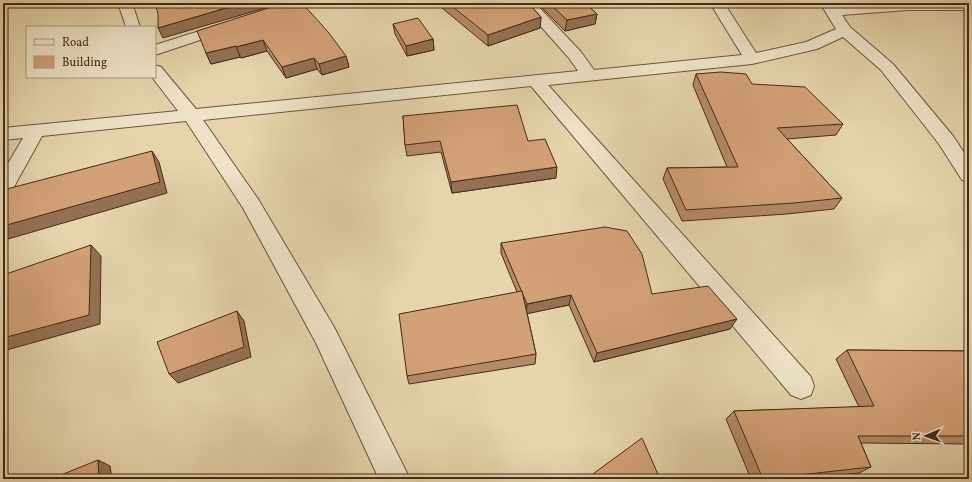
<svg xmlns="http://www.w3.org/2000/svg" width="972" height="482" font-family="Vollkorn,serif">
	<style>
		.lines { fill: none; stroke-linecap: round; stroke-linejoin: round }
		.minor-casing { stroke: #6d553c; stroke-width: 2 }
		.minor { fill: #eee3c9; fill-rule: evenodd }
		.wall { fill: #b58a67; stroke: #452b17 }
		.shaded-wall { fill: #947154; stroke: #452b17 }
		.building { fill: #d3a178; stroke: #452b17 }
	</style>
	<rect width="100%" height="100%" fill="#e5d4ac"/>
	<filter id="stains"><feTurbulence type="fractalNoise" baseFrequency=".005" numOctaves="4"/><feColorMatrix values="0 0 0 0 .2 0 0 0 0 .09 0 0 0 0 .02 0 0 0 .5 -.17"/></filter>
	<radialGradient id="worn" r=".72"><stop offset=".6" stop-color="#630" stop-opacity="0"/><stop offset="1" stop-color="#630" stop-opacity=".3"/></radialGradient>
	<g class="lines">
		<defs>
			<g id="minor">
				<path d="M118,3H132L140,27H126Z"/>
				<path d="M520,3H535L581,52L594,70L742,55L710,3H724L756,53L806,42L836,29L820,3H834L836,6L889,3H969V10H908L842,15L850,27L893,64L953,136L969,160V182L962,180L939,144L881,70L843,37L817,49L752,64L548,85L811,377L814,386L811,395L801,399L791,395L531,86L203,120L258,199L334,327L410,479H379L316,343L243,208L186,121L42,136L10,194L3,196V172L23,138L3,140V128L178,111L152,77H155V65L161,67L196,109L578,71L569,58Z"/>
				<path d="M228,22L233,23L235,26L233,29L155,55V45Z"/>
			</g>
		</defs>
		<use href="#minor" class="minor-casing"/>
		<use href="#minor" class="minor"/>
	</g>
	<g class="wall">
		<path d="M284,3L346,56L349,67L322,75L317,69L286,78L267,51L241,58L240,57L211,64L206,53Z"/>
		<path d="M436,3H528L541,17L540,28L488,46Z"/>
		<path d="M537,3H585L597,14L595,24L565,31Z"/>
		<path d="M393,24L433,39L434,50L407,56L395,34Z"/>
		<path d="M696,74L752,84L843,124L836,135L787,139L842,198L834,209L787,214L682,221L663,179L667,168L727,167L693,85Z"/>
		<path d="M403,116L528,141L556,178L452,193L441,152L407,156L405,145Z"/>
		<path d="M501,243L652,294L730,329L594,362L569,305L527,313L536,354L535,364L409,384L407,376L517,292L501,253Z"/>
		<path d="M847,350L969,351V444L861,443L871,467L859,473L809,479H751L726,419L734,411L859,407L836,359Z"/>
	</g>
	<g class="shaded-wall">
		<path d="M243,3H282L163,38L158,28Z"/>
		<path d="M597,14L595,24L565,31L567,20Z"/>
		<path d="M541,17L540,28L488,46V35Z"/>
		<path d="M433,39L434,50L407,56L406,46Z"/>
		<path d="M263,40L267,51L241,58L236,47Z"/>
		<path d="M236,46L240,57L211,64L206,53Z"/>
		<path d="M346,56L349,67L322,75L319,64Z"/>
		<path d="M314,58L317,69L286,78L282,67Z"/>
		<path d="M152,151L159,162L167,193L8,239L3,235V226Z"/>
		<path d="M557,167L556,178L452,193L451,182Z"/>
		<path d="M91,245L101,256L100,324L3,351V338Z"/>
		<path d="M571,295L569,305L526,314L527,304Z"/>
		<path d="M237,311L244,321L251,357L178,383L169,374Z"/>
		<path d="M737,319L730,329L594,362L597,353Z"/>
		<path d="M98,460L110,466L112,479H99Z"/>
	</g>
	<g class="building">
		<path d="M155,3H243L158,28V14Z"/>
		<path d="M284,3H302L329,33L346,56L319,64L314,58L282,67L263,40L236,47V46L206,53L197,31Z"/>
		<path d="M448,3H528L541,17L488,35Z"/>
		<path d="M549,3H585L597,14L567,20Z"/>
		<path d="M418,18L433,39L406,46L393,24Z"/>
		<path d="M721,72L746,74L752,84L805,87L843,124L777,128L842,198L794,203L686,210L667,168L738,167L696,74Z"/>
		<path d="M517,105L528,141L545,139L557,167L451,182L440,141L405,145L403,116Z"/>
		<path d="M152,151L160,182L3,226V190Z"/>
		<path d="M605,227L627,231L642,254L652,294L708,286L737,319L597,353L571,295L527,304L501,243Z"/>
		<path d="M91,245L89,315L3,338V275Z"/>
		<path d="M522,291L536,354L407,376L399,314Z"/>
		<path d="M237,311L244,347L169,374L157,342Z"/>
		<path d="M847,350L969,351V436H858L871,467L763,479L734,411L874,406Z"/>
		<path d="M642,438L660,479H586Z"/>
		<path d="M98,460L99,479H51Z"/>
	</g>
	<rect width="972" height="482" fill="none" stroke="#e5d4ac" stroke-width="16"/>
	<rect x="4" y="4" width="964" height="474" fill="none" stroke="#452b17" stroke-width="2"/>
	<rect x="8" y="8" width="956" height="466" fill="none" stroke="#452b17"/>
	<rect x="26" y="26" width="130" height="52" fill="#eee3c9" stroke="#aa9982"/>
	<rect x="34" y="39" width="20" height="6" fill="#eee3c9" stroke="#aa9982"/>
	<text x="62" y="46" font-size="12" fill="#452b17">Road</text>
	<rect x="34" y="56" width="20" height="12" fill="#d3a178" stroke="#aa9982"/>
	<text x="62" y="66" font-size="12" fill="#452b17">Building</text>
	<g transform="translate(926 436) rotate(268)" stroke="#eee3c9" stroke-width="3" paint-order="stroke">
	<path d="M0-3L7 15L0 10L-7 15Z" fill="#452b17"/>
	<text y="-6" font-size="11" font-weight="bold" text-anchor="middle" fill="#452b17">N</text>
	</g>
	<rect width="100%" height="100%" filter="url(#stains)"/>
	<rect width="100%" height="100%" fill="url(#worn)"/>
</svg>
